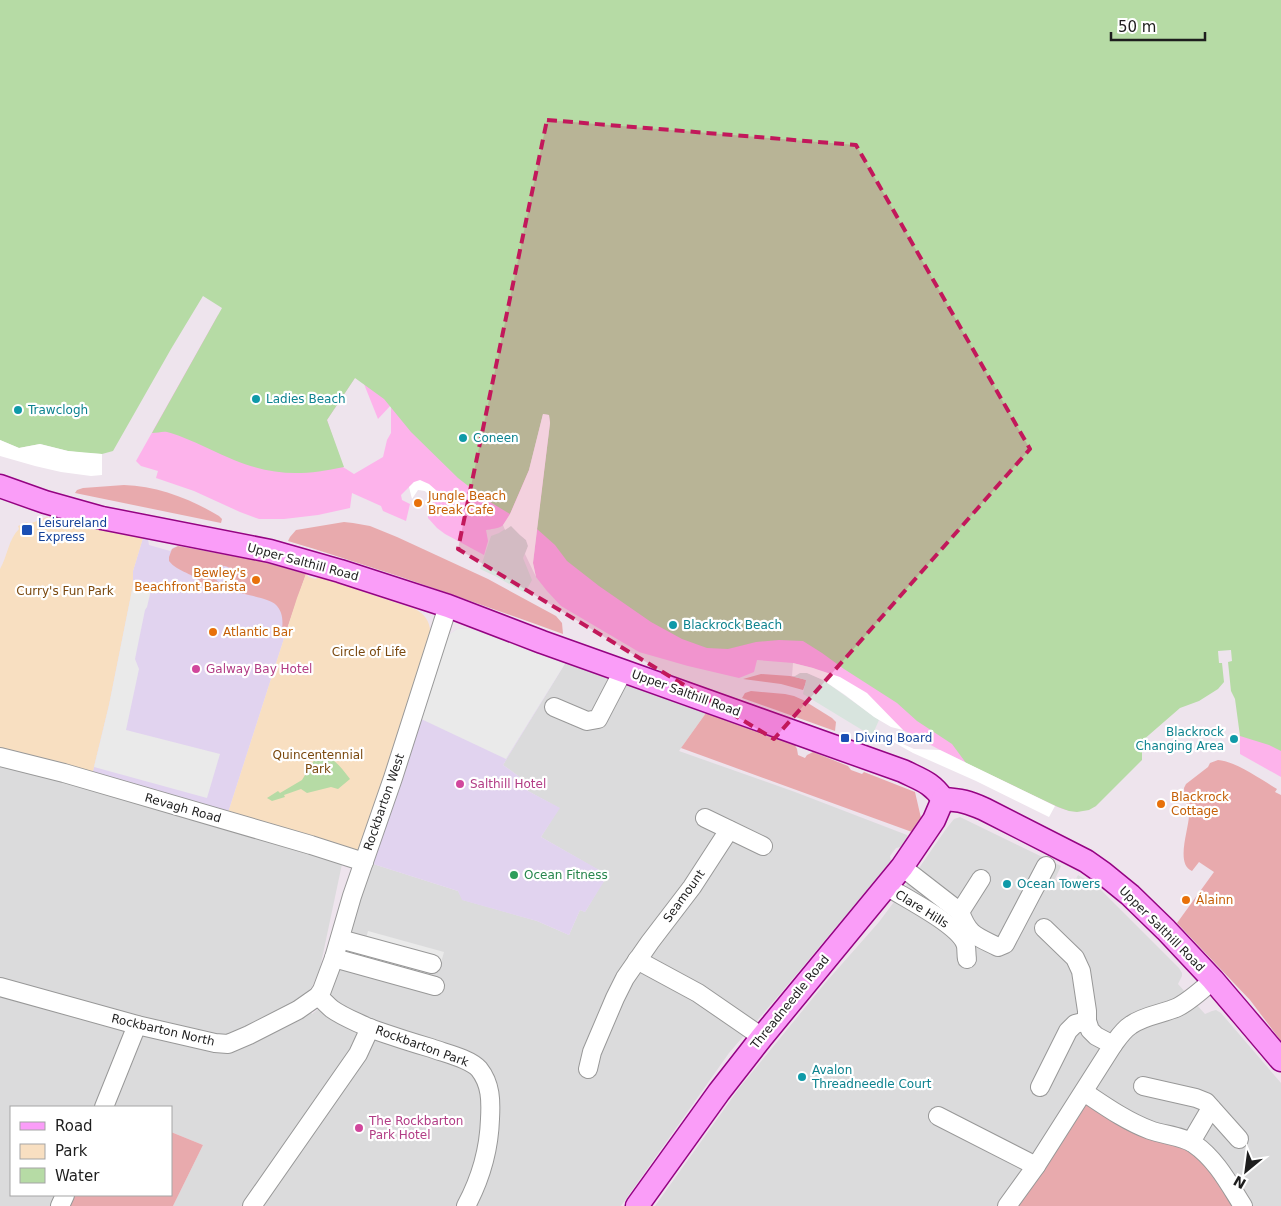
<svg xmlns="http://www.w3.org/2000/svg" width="1281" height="1206" font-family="'DejaVu Sans',sans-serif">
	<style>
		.residential { fill: #dbdbdc }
		.commercial { fill: #e1d3ef }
		.grass { fill: #e8aaad; fill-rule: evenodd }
		.sand { fill: #fdb3eb }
		.park { fill: #f8dfc1 }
		.parking { fill: #eaeaea }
		.plaza { fill: #d8e4de }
		.water { fill: #b6dba5 }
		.pier { fill: #fff }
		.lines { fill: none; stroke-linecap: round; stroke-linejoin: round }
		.minor-casing { stroke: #989898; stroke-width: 20 }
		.major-casing { stroke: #940382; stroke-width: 25 }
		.minor { stroke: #fff; stroke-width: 18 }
		.major { stroke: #fa9df8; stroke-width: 22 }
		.marked { fill: #c2185b; fill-opacity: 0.2; stroke: #c2185b; stroke-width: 4; stroke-dasharray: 10 6; stroke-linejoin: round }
		.culture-dot { fill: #0f9aa8; stroke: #fff; stroke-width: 2 }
		.food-dot { fill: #e8710a; stroke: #fff; stroke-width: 2 }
		.transit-dot { fill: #1a4fb4; stroke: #fff; stroke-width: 2 }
		.hotel-dot { fill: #d1479c; stroke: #fff; stroke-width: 2 }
		.leisure-dot { fill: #2e9e5b; stroke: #fff; stroke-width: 2 }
		.labels { text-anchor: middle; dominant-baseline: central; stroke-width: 4.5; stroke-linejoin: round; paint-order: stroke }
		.culture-label { font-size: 12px; fill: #0d838f; stroke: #fff; text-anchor: start }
		.food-label { font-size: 12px; fill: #c56008; stroke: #fff; text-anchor: start }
		.transit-label { font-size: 12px; fill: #164399; stroke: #fff; text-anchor: start }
		.street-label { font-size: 12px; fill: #1e1e1e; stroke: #fff }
		.park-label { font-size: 12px; fill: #7a480e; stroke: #fff }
		.hotel-label { font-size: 12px; fill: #b23c85; stroke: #fff; text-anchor: start }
		.leisure-label { font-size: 12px; fill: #27864d; stroke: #fff; text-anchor: start }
	</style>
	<rect width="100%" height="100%" fill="#eee4ed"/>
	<g class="residential">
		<path d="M566,662L706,713L679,751L795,792L907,835L908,837L901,847L896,848L890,856L891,861L780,994L729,1053L621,1206H173L203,1145L171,1132V1107H11V1195H75L70,1206H0V761L289,846L342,864L320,968L312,987L302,998L312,1014L331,999L329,991L370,863L458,891L463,900L537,921L569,935L580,910L585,912L607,875L541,837L559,808L528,791L521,778L503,765Z"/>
		<path d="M960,817L1061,866L1055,879L1071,888L1078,875L1098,887L1179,968L1182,973V976L1178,984L1205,1014L1212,1011L1216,1010L1221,1013L1281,1083V1206H655L740,1087L826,982L879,922L917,871L946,829L954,819Z"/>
	</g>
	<g class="commercial">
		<path d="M143,538L148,539L149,545L170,551L174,547H180L260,561L306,574L297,598L227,816L92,775L109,705L133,585V571Z"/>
		<path d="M469,628L566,662L503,765L521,778L528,791L560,808L541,837L608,875L585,912L580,910L569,935L537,921L462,900L458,891L370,863L448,635L457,629Z"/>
	</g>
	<g class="grass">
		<path d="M124,485C157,486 191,499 219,516L222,519L221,523L75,493L77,490L83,488Z"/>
		<path d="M344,522L353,523L370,526L397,537L488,579L556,616L562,623L563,634C472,601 381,569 288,541L290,537L296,530Z"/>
		<path d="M178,546L260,561L306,574L286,632L282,630C283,621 283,611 275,604C266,596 216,589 202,586C195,572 178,573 169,561V557L172,549ZM224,566C236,568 238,579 227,585L218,582C213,575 216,569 224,566Z"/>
		<path d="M761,674L790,676L807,680L803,690L781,684L743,679Z"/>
		<path d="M751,691L785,694L794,696L803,700L832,718L836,722L835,731L742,698L745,693Z"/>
		<path d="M706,713L795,745L797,749L798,755L805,758L807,755L813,752L848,766L851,770L862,774L864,772L915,792L921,818L912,832L681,748Z"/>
		<path d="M1218,760C1235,761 1262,780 1277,789L1275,792L1281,795V1041L1250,1000L1177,923L1214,872L1199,862L1192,871C1175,864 1189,829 1189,815C1189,806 1184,798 1184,788L1186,784L1208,767L1210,763Z"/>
		<path d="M1086,1104L1187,1147L1201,1157L1236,1206H1016L1080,1109Z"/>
		<path d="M171,1132L203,1145L173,1206H70L75,1195H171Z"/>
	</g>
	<g class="sand">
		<path d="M229,313L368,358L327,420L343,467L354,474L383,457L387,440L391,433V405L378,419L364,384L529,470C524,482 511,519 502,526C497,529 491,529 486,530L488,541L484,555L445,534L437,528L428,518V508L436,498L414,482L401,495L402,500L410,504L406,521L383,511L381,506L352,493L350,508L318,515L284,519H259L240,512L194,491L156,478L158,471L141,466L136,461L218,315Z"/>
		<path d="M548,439L787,626L1096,806C1082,813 1072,813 1058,807L940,750L903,730L888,716L813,668L793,663L757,660L754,672L739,678L688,666L639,652L561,606L547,591L536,577L533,563Z"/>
		<path d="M1281,687V777L1240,754V736Z"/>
	</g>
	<g class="park">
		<path d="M47,517L88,528L143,538L133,571V585L109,705L92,775L0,752V569C8,555 8,540 19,529L18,526L27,522L29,524Z"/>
		<path d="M306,574L309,577L315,579L320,577L415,609C425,614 431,623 430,634L361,857L227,816L297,598Z"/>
	</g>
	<g class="parking">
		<path d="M133,585L151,590L147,607L145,610L135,659L139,669L126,730L220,754L207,798L94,767L109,705Z"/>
		<path d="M469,628L566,662L506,759L419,718L445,639L448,635L457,629Z"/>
		<path d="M368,931L444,952L439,970L363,949Z"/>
	</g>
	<g class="plaza">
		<path d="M511,525L520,535L526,540L528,546L523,558L532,580L525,593L495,576L480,569L491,536L499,533Z"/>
		<path d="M800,673H807L823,680L879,720L872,736L803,694L806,680L792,676H795Z"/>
	</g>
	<g class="water">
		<path d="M0,0H1281V751L1269,745L1240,736L1235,699L1231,691L1228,662L1232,661L1231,650L1218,651L1219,663H1222L1224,682L1218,689L1199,701L1180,708L1142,741V760L1096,806L1089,810L1077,812L1069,811L1058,807L966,763L952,744L917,721L897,703L844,669L822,653L803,641L779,640L756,642L728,649L707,648L682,639L651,622L599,586L567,561L555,545L537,529L550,423L549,415L543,414L529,470L510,514L485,499L458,478L411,432L384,399L355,378L327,420L344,467C303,476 273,476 234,460C217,453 200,444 182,437C177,435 172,433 167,432C163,431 157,433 152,433L222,308L203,296L171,349L113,451L102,454L84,453L68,451L40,444L19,448L0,440Z"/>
		<path d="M318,754C335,758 340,766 350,779L338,789L331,787L307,793L301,789L284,795L285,797L272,801L267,798L278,791L280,793L302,780Z"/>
	</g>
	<g class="pier">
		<path d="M543,414L549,415L550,423L533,563L536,577L525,554L528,546L526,540L520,535L511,526L505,530L503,525L510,514L529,470Z"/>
		<path d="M0,440L19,448L40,444L68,451L102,454V475L91,476L61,472L35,466L0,456Z"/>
		<path d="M420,480L429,484L437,491L436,498L428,508L425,503L428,497V494L425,491L418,490L412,499L409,487L414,482Z"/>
		<path d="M793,663L813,668L840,677L867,693L903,730L891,727L874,717L845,695L823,680L807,673H800L795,676H792Z"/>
		<path d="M874,731L914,749L940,750L1055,806L1049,817L976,781L913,753Z"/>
	</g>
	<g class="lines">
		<defs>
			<g id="minor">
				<path d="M554,707L587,721L598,719L623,671"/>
				<path d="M0,757L64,773L311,845L364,862"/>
				<path d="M705,818L763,846"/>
				<path d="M902,867L960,912L981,879"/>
				<path d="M886,886C905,898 957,924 965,943C967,947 966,954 967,959"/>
				<path d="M960,912C969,936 976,936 998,947L1005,944L1046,866"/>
				<path d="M1044,928L1075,958L1081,971L1087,1011V1021L1090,1030L1096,1036L1113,1045"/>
				<path d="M340,939L432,964"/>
				<path d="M334,958L435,986"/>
				<path d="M637,960L698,993L762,1037"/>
				<path d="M0,987L137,1025L215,1043L228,1044L249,1035L298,1010L318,996L322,990L334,958L352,896L393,778L448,606"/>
				<path d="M318,996C323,1000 327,1005 332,1009C343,1017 357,1022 369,1028C389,1035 410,1042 431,1048C444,1053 469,1058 479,1069C491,1084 491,1101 490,1119C489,1151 481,1178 466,1206"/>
				<path d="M588,1069L592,1052L615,998L625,978L650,942L692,887L729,830"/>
				<path d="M1143,1086L1196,1098L1206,1102L1239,1139"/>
				<path d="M1040,1087L1068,1031L1075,1024L1087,1021"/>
				<path d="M1084,1092C1105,1106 1126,1121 1150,1130C1163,1135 1183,1136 1194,1144C1216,1159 1229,1184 1243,1206"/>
				<path d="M104,1107L137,1025"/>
				<path d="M938,1116L1036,1166"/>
				<path d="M1191,1142L1211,1108"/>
				<path d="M60,1206L65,1195"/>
				<path d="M252,1206L358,1054L370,1028"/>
				<path d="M1007,1206L1036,1166L1113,1045C1118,1038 1123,1030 1131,1025C1145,1015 1163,1014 1178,1007C1191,1000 1202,990 1213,980"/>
			</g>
			<g id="major">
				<path d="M0,486L45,502L102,518L270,551L340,571L448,606L542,642L903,771C921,780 931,782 943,799"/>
				<path d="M943,799C961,800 968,802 984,809L1086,861L1103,873L1130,895L1166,930L1213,980L1242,1014L1281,1060"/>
				<path d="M637,1206L719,1092L762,1037L902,867L934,820L943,799"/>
			</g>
		</defs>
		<use href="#minor" class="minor-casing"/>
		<use href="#major" class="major-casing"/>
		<use href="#minor" class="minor"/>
		<use href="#major" class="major"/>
	</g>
	<path class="marked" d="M547,120L856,145L1030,449L774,739L458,549Z"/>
	<g class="culture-dot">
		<circle cx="256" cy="399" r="5"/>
		<circle cx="18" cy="410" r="5"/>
		<circle cx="463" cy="438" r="5"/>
		<circle cx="673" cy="625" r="5"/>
		<circle cx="1234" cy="739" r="5"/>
		<circle cx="1007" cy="884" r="5"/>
		<circle cx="802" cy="1077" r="5"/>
	</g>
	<g class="food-dot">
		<circle cx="418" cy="503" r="5"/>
		<circle cx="256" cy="580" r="5"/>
		<circle cx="213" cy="632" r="5"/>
		<circle cx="1161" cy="804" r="5"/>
		<circle cx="1186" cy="900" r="5"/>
	</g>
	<g class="transit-dot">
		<rect x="21" y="524" width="12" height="12" rx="2.5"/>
		<rect x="840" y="733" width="10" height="10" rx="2.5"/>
	</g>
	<g class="hotel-dot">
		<circle cx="196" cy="669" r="5"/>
		<circle cx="460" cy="784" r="5"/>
		<circle cx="359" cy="1128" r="5"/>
	</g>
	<circle class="leisure-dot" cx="514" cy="875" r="5"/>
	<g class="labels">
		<g class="culture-label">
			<text x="266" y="399">Ladies Beach</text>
			<text x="28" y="410">Trawclogh</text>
			<text x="473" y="438">Coneen</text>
			<text x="683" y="625">Blackrock Beach</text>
			<text x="1224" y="732" text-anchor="end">Blackrock<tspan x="1224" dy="14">Changing Area</tspan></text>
			<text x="1017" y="884">Ocean Towers</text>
			<text x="812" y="1070">Avalon<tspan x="812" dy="14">Threadneedle Court</tspan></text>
		</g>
		<g class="food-label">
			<text x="428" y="496">Jungle Beach<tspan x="428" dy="14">Break Cafe</tspan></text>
			<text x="246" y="573" text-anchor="end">Bewley's<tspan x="246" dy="14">Beachfront Barista</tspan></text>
			<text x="223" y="632">Atlantic Bar</text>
			<text x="1171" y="797">Blackrock<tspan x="1171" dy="14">Cottage</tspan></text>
			<text x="1196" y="900">Álainn</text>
		</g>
		<g class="transit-label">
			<text x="38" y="523">Leisureland<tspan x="38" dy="14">Express</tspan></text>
			<text x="855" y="738">Diving Board</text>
		</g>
		<g class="street-label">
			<text transform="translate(303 562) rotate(15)">Upper Salthill Road</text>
			<text transform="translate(686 693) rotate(20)">Upper Salthill Road</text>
			<text transform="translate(384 802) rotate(-71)">Rockbarton West</text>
			<text transform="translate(183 808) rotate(16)">Revagh Road</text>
			<text transform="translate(684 896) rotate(-54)">Seamount</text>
			<text transform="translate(922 909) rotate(32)">Clare Hills</text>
			<text transform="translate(1162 929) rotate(45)">Upper Salthill Road</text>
			<text transform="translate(790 1002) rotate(-51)">Threadneedle Road</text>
			<text transform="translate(163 1030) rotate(13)">Rockbarton North</text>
			<text transform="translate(422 1046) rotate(20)">Rockbarton Park</text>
		</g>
		<g class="park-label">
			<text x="65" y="591">Curry's Fun Park</text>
			<text x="369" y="652">Circle of Life</text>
			<text x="318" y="755">Quincentennial<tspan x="318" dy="14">Park</tspan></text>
		</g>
		<g class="hotel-label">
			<text x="206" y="669">Galway Bay Hotel</text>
			<text x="470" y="784">Salthill Hotel</text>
			<text x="369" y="1121">The Rockbarton<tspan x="369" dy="14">Park Hotel</tspan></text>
		</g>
		<g class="leisure-label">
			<text x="524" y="875">Ocean Fitness</text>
		</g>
	</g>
	<rect x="10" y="1106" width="162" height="90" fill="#ffffff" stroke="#a5a5a5"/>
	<rect x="20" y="1122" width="25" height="8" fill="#fa9df8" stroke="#a5a5a5"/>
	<text x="55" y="1131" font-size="15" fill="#1e1e1e">Road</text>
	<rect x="20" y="1144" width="25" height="15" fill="#f8dfc1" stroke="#a5a5a5"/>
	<text x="55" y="1156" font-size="15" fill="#1e1e1e">Park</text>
	<rect x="20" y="1168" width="25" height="15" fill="#b6dba5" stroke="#a5a5a5"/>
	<text x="55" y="1181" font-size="15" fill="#1e1e1e">Water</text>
	<g transform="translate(1246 1171) rotate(209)" stroke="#ffffff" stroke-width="4" paint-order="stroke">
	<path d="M0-4L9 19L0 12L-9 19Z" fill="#1e1e1e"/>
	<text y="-8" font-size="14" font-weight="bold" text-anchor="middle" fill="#1e1e1e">N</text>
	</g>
	<path d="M1111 32v8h94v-8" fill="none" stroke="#1e1e1e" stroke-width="2.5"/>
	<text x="1118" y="32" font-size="15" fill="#1e1e1e" stroke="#ffffff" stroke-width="4" paint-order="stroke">50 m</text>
</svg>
